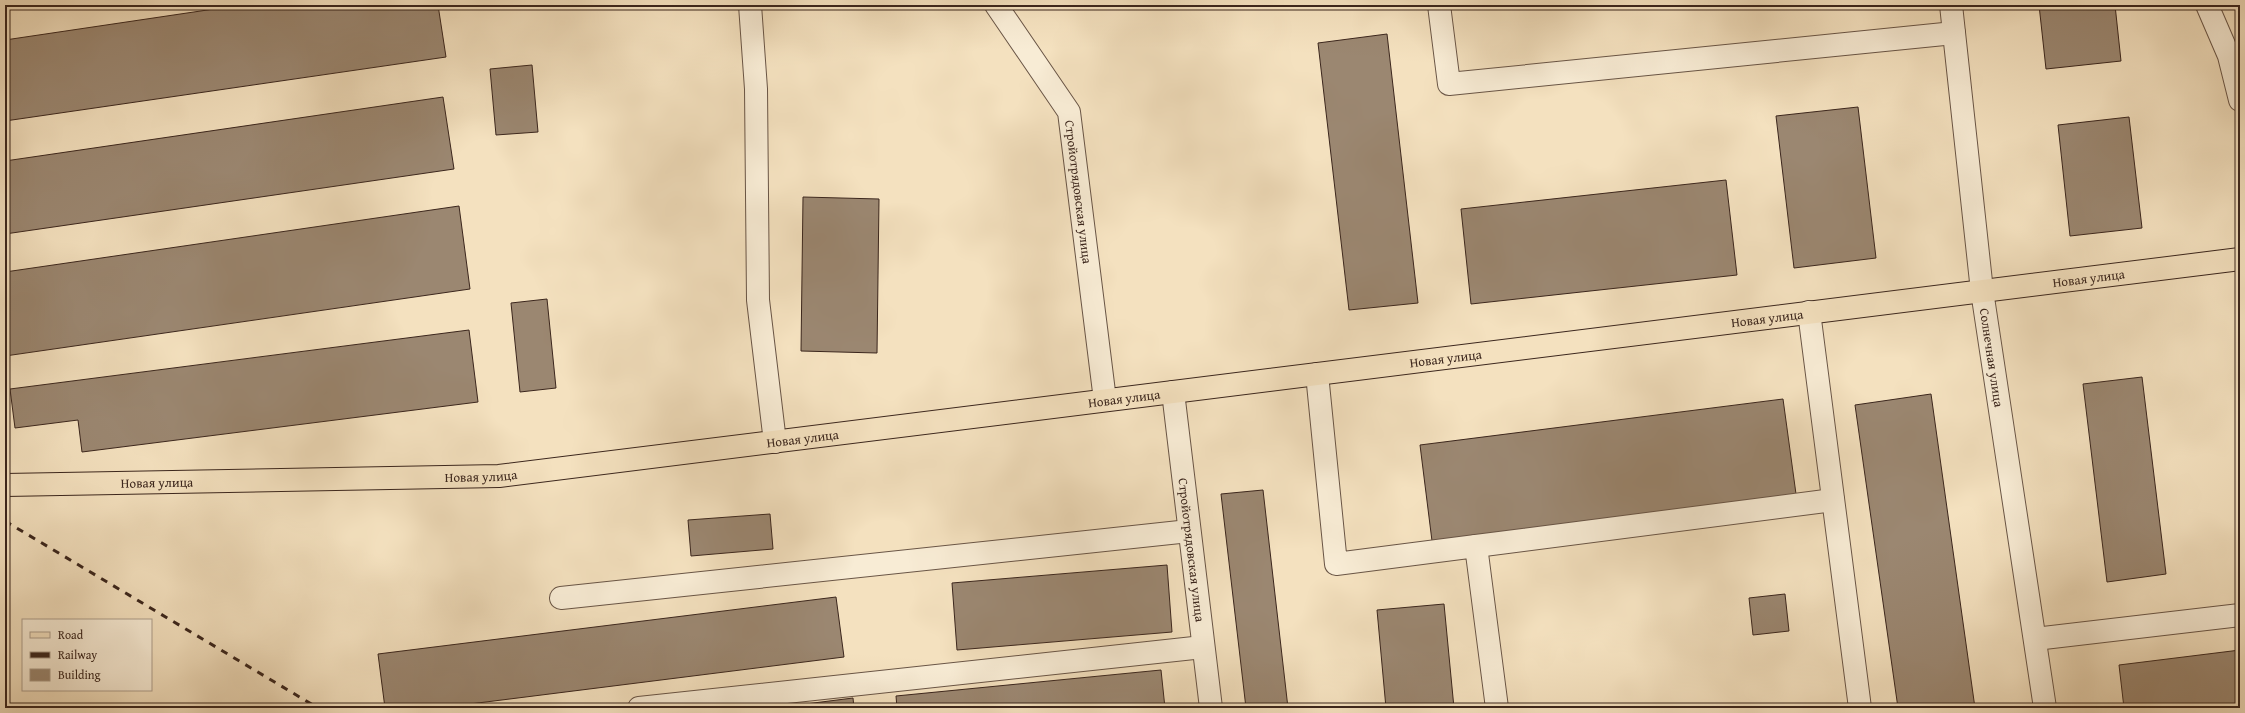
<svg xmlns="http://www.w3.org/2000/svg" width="2245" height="713" font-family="'Gentium Book Plus',serif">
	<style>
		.building { fill: #9b8771; stroke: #3b261d }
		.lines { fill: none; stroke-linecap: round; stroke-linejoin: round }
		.minor-casing { stroke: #695546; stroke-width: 24 }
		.major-casing { stroke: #3b261d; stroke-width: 24 }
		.minor { stroke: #f8ecd5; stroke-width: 22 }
		.major { stroke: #f4e1bf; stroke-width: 22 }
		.rail { stroke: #3b261d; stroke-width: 3; stroke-dasharray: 7 7; stroke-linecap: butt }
		.labels { text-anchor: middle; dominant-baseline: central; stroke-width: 4; stroke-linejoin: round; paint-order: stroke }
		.street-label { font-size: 13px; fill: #3b261d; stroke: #f8ecd5 }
	</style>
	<rect width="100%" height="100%" fill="#f4e1bf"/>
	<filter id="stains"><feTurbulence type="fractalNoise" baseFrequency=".005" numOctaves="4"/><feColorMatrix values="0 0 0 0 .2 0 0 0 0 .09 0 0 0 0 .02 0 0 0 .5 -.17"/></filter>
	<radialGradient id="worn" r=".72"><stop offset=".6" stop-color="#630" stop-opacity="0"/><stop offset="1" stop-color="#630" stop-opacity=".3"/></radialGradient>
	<g class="building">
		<path d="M241,5H438L446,57L5,121V40Z"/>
		<path d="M2039,5H2115L2121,61L2046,69Z"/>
		<path d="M1387,34L1418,303L1349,310L1318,43Z"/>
		<path d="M532,65L538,132L496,135L490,69Z"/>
		<path d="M443,97L454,169L5,234V161Z"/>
		<path d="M1858,107L1876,258L1794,268L1776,116Z"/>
		<path d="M2129,117L2142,228L2070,236L2058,125Z"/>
		<path d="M1726,180L1737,275L1471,304L1461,209Z"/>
		<path d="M803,197L879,199L877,353L801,351Z"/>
		<path d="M459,206L470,289L5,356V272Z"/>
		<path d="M547,299L556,388L520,392L511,303Z"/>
		<path d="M469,330L478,402L82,452L78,420L15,428L10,389Z"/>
		<path d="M2142,377L2166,574L2107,582L2083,384Z"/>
		<path d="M1931,394L1975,708H1898L1855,405Z"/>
		<path d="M1783,399L1796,494L1432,541L1420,445Z"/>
		<path d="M1263,490L1288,708H1246L1221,494Z"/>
		<path d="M770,514L773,549L691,556L688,520Z"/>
		<path d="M1167,565L1172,632L957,650L952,583Z"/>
		<path d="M1785,594L1789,631L1753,635L1749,598Z"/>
		<path d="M836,597L844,657L438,708H385L378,654Z"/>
		<path d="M1444,604L1454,708H1386L1377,610Z"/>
		<path d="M2240,650V708H2124L2119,665Z"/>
		<path d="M1161,670L1165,708H897L896,696Z"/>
		<path d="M853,698L854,708H774Z"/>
	</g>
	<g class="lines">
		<defs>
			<g id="minor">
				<path d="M750,5L756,89L758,300L775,442"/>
				<path id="s1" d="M996,5L1069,112L1105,400"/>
				<path d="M1439,5L1449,84L1954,33"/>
				<path id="s2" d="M1951,5L1982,291L2045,708"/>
				<path d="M2207,5L2229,56L2240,100"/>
				<path d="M1809,312L1860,708"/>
				<path d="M1317,374L1336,564L1476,546L1497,708"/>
				<path id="s3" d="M1173,392L1211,708"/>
				<path d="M1476,546L1833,500"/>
				<path d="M561,598L1189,531"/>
				<path d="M2035,639L2240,615"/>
				<path d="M639,708L1203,647"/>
			</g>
			<g id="major">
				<path id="s4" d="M5,485L499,476L2240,259"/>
			</g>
		</defs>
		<use href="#minor" class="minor-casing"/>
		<use href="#major" class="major-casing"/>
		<use href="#minor" class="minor"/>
		<use href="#major" class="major"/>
		<path class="rail" d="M5,521L318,708"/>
	</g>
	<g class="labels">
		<g class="street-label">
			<text stroke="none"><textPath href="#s1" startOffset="210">Стройотрядовская улица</textPath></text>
			<text stroke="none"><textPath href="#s4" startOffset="2096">Новая улица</textPath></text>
			<text stroke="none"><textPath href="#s4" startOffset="1772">Новая улица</textPath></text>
			<text stroke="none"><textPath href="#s4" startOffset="1448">Новая улица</textPath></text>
			<text stroke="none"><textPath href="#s2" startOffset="355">Солнечная улица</textPath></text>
			<text stroke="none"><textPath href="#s4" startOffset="1124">Новая улица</textPath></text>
			<text stroke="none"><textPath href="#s4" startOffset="800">Новая улица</textPath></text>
			<text stroke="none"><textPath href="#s4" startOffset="476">Новая улица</textPath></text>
			<text stroke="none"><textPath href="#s4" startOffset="152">Новая улица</textPath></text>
			<text stroke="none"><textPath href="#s3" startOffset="159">Стройотрядовская улица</textPath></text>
		</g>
	</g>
	<rect width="2245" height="713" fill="none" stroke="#f4e1bf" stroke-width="20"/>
	<rect x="6" y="6" width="2233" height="701" fill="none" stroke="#3b261d" stroke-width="2"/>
	<rect x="10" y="10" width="2225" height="693" fill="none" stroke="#3b261d"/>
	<rect x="22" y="619" width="130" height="72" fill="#f8ecd5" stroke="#ac9d8b"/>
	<rect x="30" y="632" width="20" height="6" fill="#f4e1bf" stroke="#ac9d8b"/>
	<text x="58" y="639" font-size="12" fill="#3b261d">Road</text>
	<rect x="30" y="652" width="20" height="6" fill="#3b261d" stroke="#ac9d8b"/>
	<text x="58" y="659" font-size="12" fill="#3b261d">Railway</text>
	<rect x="30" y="669" width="20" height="12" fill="#9b8771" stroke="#ac9d8b"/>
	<text x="58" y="679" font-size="12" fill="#3b261d">Building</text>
	<rect width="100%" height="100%" filter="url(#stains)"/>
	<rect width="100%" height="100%" fill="url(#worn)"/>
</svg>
